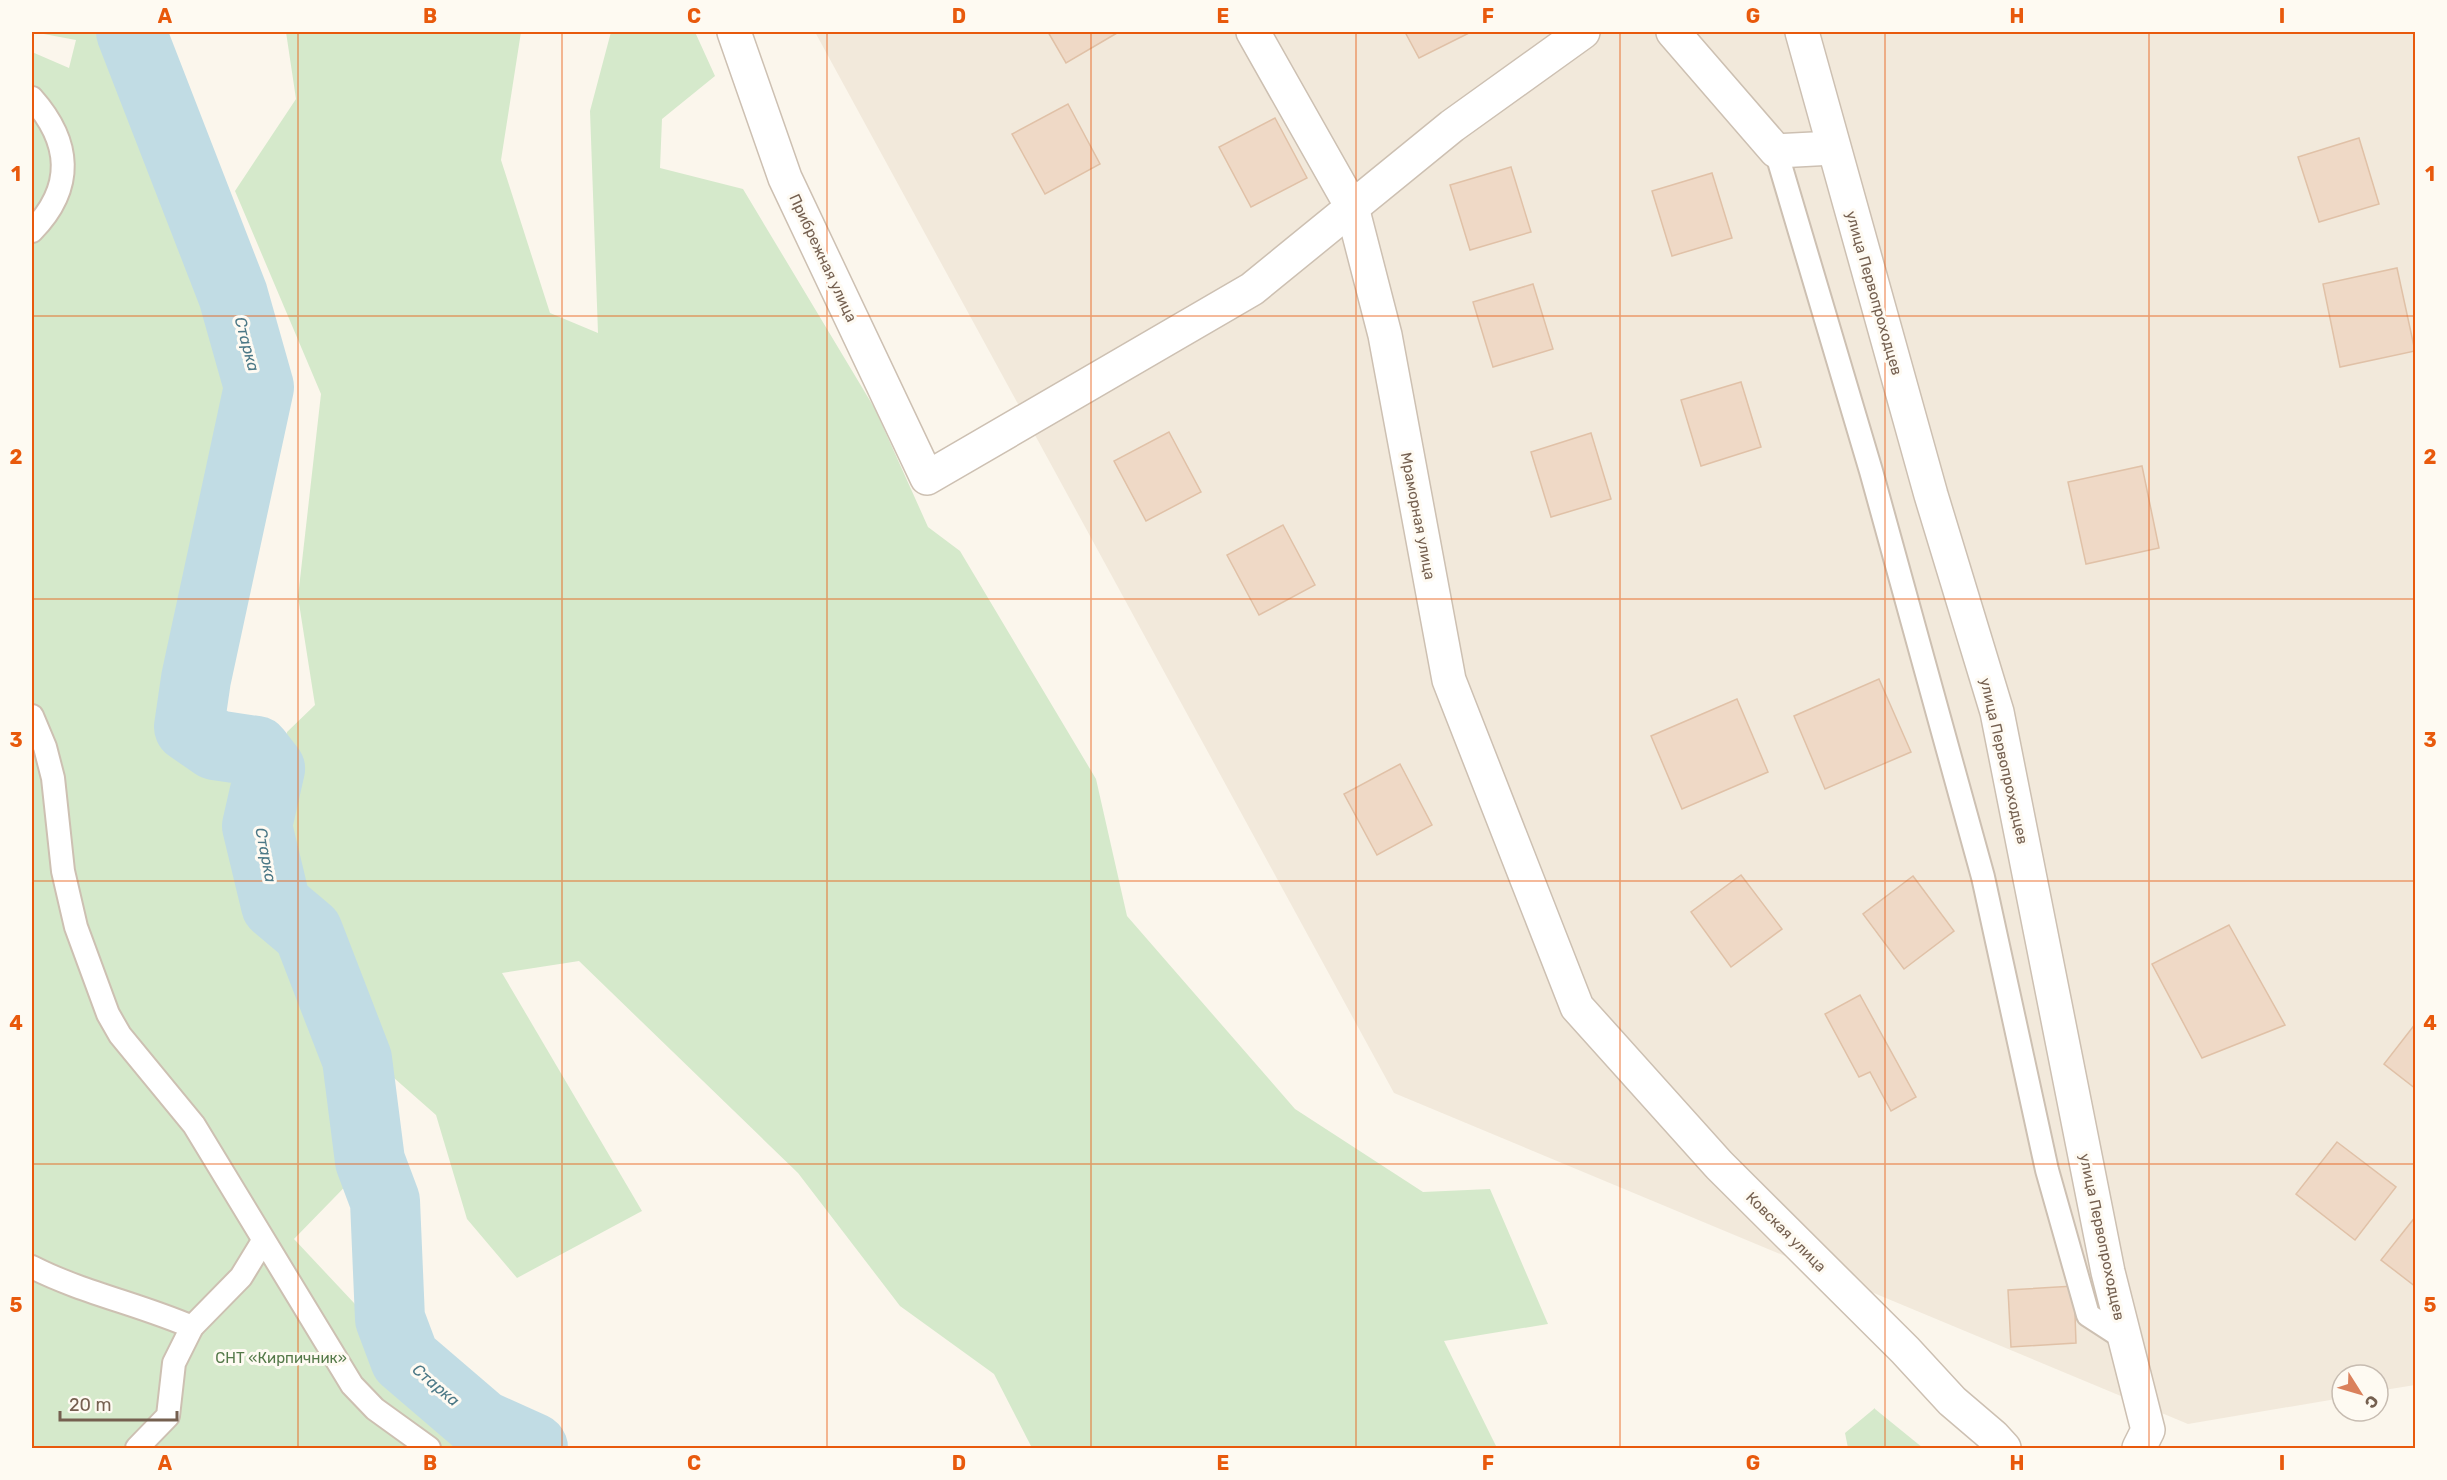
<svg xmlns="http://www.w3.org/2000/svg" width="2447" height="1480" font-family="Rubik,sans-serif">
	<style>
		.residential { fill: #f2e9db }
		.green { fill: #d5e9cb }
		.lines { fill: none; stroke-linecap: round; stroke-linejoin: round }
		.river { stroke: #c1dce4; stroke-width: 70 }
		.building { fill: #efd9c6; stroke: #e0c1a7; stroke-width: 1.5 }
		.service-casing { stroke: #cdc0b2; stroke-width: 26 }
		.minor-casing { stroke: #cdc0b2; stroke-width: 36 }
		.service { stroke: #fff; stroke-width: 22 }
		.minor { stroke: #fff; stroke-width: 33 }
		.grid { fill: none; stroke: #e8590c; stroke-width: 1.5; stroke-opacity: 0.55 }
		.labels { text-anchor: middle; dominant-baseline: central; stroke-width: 6; stroke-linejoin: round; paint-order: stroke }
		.street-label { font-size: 15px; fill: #756050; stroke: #fefaf2 }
		.park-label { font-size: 15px; fill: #547949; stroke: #fefaf2 }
		.water-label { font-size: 16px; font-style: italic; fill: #4b7886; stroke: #fefaf2 }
		.neatline { fill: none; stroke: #e8590c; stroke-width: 2 }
		.grid-label { font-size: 20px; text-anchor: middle; font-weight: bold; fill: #e8590c }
	</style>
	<rect width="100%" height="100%" fill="#fbf6ec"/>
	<path class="residential" d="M815,32H2415V1385L2378,1391V1375H2342V1398L2188,1424L1394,1093Z"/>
	<g class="green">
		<path d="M33,32H117L141,91L139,96L159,104L233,295L259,387L196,679L189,727L215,745L256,751L270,769L257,826L276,904L308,932L357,1059L370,1161L294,1239L490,1448H32V52L69,68L76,40Z"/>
		<path d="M286,32H521L501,160L550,313L598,333L590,111L611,32H695L715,76L662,119L660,168L743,189L875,409L928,527L960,551L1096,779L1127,916L1295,1109L1423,1192L1490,1189L1548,1324L1444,1341L1497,1448H1032L994,1374L900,1306L798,1173L579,961L502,973L642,1211L517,1278L467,1219L436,1115L385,1070L326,917L295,902L281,825L287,732L315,705L298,597L321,394L235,191L296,99Z"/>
		<path d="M1875,1408V1409L1923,1448H1848L1845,1433Z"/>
	</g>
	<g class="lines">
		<path class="river" d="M131,32L233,295L259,387L196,679L189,727L215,745L256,751L270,769L257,826L276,905L308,932L357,1059L370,1161L385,1201L390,1319L405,1359L482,1425L533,1448"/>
	</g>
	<g class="building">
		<path d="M1048,32H1116L1117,33L1066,63Z"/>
		<path d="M1405,32H1471L1419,58Z"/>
		<path d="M1068,104L1100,164L1045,194L1012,134Z"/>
		<path d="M1275,118L1307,178L1251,207L1219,147Z"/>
		<path d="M2359,138L2379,204L2319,222L2298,157Z"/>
		<path d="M1511,167L1531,232L1470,250L1450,185Z"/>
		<path d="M1712,173L1732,238L1672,256L1652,191Z"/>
		<path d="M2397,268L2415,351L2340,367L2323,284Z"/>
		<path d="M1533,284L1553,349L1493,367L1473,302Z"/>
		<path d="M1741,382L1761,447L1701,466L1681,400Z"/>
		<path d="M1169,432L1201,492L1146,521L1114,461Z"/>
		<path d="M1591,433L1611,499L1551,517L1531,452Z"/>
		<path d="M2142,466L2159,548L2086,564L2068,482Z"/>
		<path d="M1283,525L1315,585L1259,615L1227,555Z"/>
		<path d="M1879,679L1911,752L1825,789L1794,716Z"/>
		<path d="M1737,699L1768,772L1682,809L1651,736Z"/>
		<path d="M1400,764L1432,825L1377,855L1344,794Z"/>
		<path d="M1741,875L1782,929L1731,967L1691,912Z"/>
		<path d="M1913,876L1954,931L1904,969L1863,914Z"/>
		<path d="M2229,925L2285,1025L2202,1058L2152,964Z"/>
		<path d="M1860,995L1916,1097L1891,1111L1870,1072L1859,1077L1825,1014Z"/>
		<path d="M2416,1023V1089L2384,1064Z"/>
		<path d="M2337,1142L2396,1187L2355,1240L2296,1194Z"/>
		<path d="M2416,1216V1287L2381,1260Z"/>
		<path d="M2074,1286L2076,1343L2011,1347L2008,1290Z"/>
	</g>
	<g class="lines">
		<defs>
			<g id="service">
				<path d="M32,98C71,142 75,187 32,231"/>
				<path d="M1776,151L1871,471L1983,877L2047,1170L2088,1315L2125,1339"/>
				<path d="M32,716L45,747L53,778L63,871L76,927L108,1014L120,1035L194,1125L352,1385L375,1409L429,1448"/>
				<path d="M32,1267C83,1293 139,1304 192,1327"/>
				<path d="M137,1448L168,1416L174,1363L192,1327L241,1277L263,1241"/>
			</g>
			<g id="minor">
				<path d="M734,32L785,178L927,478L1252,289L1452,126L1583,32"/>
				<path d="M1253,32L1352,207L1385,335L1449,680L1577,1007L1719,1165L1905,1350L1952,1401L1993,1436L2004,1448"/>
				<path d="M1673,32L1776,151L1833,148"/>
				<path d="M1802,32L1931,495L1997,712L2108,1272L2148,1430L2139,1448"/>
			</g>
		</defs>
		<use href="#service" class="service-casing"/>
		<use href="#minor" class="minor-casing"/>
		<use href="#service" class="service"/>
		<use href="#minor" class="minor"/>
	</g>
	<path class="grid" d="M298,32V1448M562,32V1448M827,32V1448M1091,32V1448M1356,32V1448M1620,32V1448M1885,32V1448M2149,32V1448M32,316H2416M32,599H2416M32,881H2416M32,1164H2416"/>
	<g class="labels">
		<g class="street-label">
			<text transform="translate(823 258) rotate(65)">Прибрежная улица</text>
			<text transform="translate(1874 293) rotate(74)">улица Первопроходцев</text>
			<text transform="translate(1418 516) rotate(79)">Мраморная улица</text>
			<text transform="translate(2004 761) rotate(77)">улица Первопроходцев</text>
			<text transform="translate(1786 1232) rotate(45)">Ковская улица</text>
			<text transform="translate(2102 1237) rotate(78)">улица Первопроходцев</text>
		</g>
		<g class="park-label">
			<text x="281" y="1358">СНТ «Кирпичник»</text>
		</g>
		<g class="water-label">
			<text transform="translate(247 344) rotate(75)">Старка</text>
			<text transform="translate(266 855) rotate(79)">Старка</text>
			<text transform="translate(436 1385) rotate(40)">Старка</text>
		</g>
	</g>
	<rect width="2447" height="1480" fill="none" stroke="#fefaf2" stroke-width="66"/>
	<g transform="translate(2360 1393) rotate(127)"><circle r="28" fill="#fefaf2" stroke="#c7bcb1" stroke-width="1.5"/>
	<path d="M0-4.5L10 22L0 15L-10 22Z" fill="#da815c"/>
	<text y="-9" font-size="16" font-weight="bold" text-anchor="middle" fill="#756050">С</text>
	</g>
	<path d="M60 1411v9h117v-9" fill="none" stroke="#756050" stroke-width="3"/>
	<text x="69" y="1411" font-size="18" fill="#756050" stroke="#fefaf2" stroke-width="4.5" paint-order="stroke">20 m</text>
	<rect x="33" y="33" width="2381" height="1414" class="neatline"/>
	<g class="grid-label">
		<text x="165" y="23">A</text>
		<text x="430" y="23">B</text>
		<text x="694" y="23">C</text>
		<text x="959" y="23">D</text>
		<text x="1223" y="23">E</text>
		<text x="1488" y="23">F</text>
		<text x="1753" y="23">G</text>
		<text x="2017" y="23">H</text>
		<text x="2282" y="23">I</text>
		<text x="16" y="181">1</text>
		<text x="2430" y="181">1</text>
		<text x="16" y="464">2</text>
		<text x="2430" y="464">2</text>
		<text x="16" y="747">3</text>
		<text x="2430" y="747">3</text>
		<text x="16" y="1030">4</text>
		<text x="2430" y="1030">4</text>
		<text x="16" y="1312">5</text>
		<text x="2430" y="1312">5</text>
		<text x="165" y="1470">A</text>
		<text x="430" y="1470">B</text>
		<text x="694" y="1470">C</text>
		<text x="959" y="1470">D</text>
		<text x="1223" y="1470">E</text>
		<text x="1488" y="1470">F</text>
		<text x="1753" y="1470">G</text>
		<text x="2017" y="1470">H</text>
		<text x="2282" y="1470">I</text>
	</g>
</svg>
